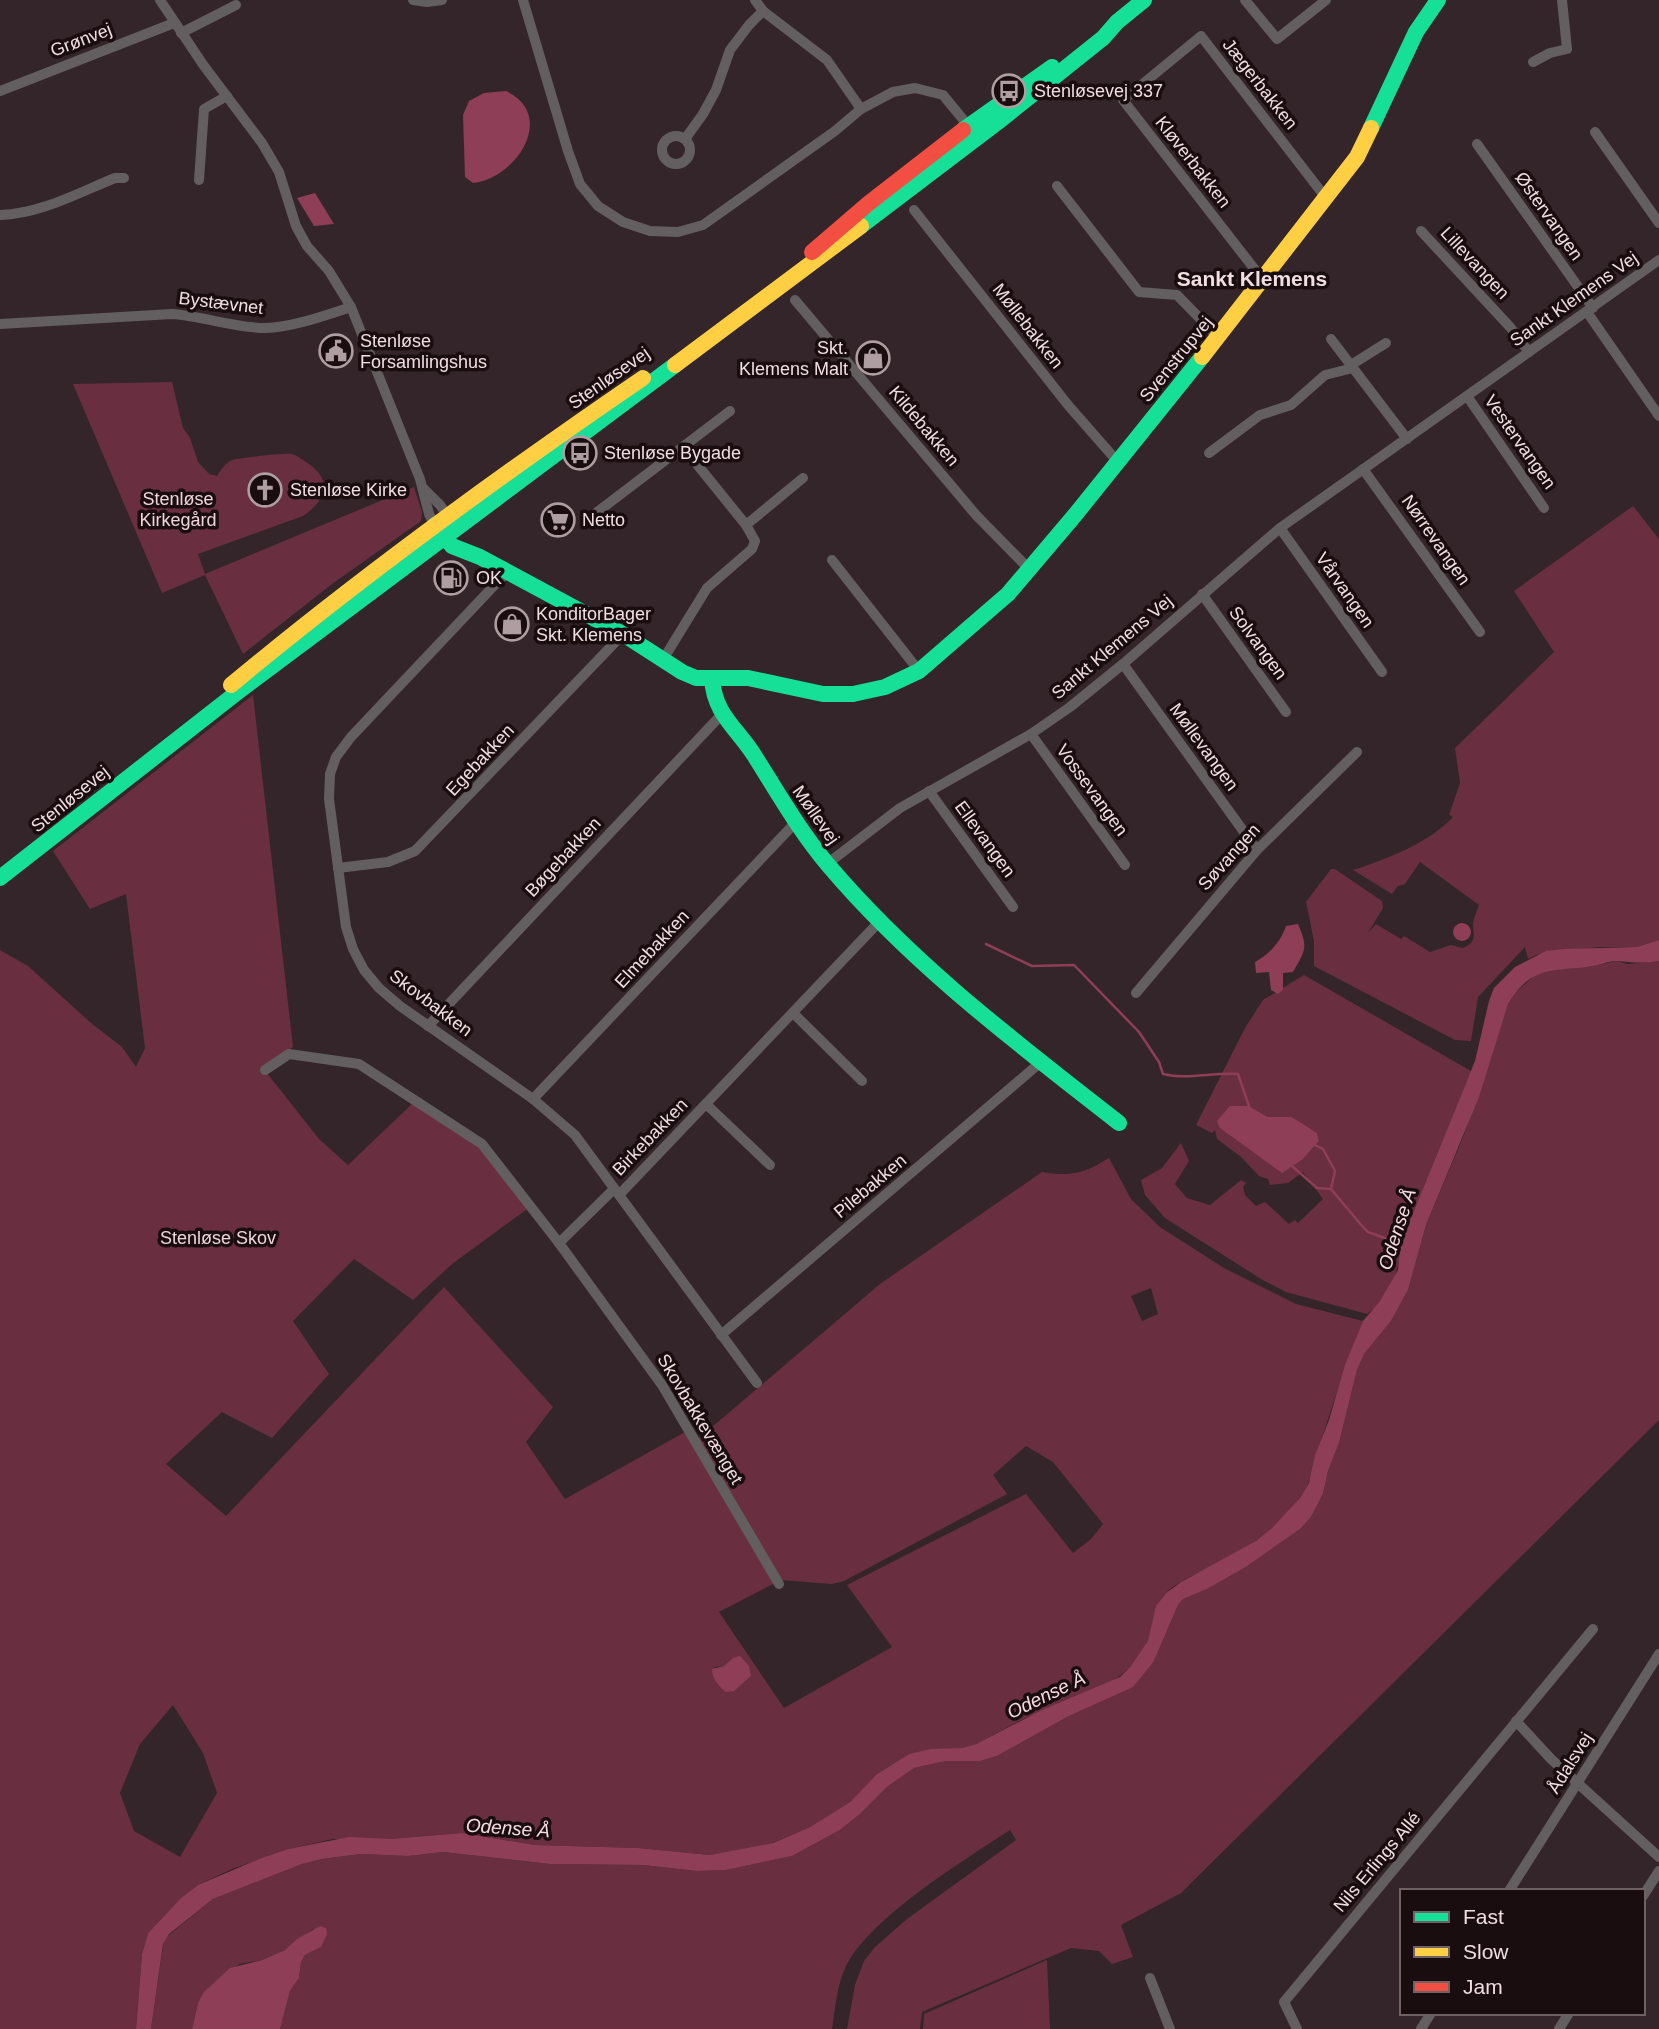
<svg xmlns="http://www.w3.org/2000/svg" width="1659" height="2029" font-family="Arial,sans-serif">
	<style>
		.green { fill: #692f40; fill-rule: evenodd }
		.water { fill: #8e3e56 }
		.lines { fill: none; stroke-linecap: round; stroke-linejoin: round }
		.stream { stroke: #8e3e56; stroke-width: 2.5 }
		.street { stroke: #635e5f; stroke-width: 10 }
		.fast { stroke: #16e098; stroke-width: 16 }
		.slow { stroke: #ffcf43; stroke-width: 16 }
		.jam { stroke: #f24e42; stroke-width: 16 }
		.labels { text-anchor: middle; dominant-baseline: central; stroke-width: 7; stroke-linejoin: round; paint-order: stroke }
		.street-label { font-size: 18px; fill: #f0dee2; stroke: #190d10 }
		.poi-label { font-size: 18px; fill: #f0dee2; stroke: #190d10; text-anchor: start }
		.park-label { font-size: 18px; fill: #efd5da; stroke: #190d10 }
		.water-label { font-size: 19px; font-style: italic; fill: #f6dce2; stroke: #190d10 }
		.quarter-label { font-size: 21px; font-weight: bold; fill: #f0dee2; stroke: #190d10 }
	</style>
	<rect width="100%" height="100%" fill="#332529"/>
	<g class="green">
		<path d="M172,382L183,428L190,438L198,462L209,474L217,476C221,470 225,463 232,460C238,458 285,453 292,454C296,455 302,459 306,462C333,479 327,500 303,516L198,554L205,574L414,487L422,512L421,521L332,584L243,654L205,575L162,593L73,384Z"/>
		<path d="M1633,506L1659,539V940L1637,947H1599L1536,955L1528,959L1525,947L1478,997L1471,1041L1455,1040L1314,966V941L1306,902L1331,869H1335L1382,901L1383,908L1368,933L1376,924L1401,939L1404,936L1430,952L1451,945L1463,948C1478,941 1473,935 1473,923C1474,918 1477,910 1479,905L1420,862L1405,884L1398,886L1392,894L1353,870C1387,859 1429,843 1453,817L1449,815L1460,783L1455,748L1554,652L1514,591Z"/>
		<path d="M253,695L293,1047L263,1068L319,1139L348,1165L413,1103L479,1146L530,1207L452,1264L413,1300L354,1259L293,1321L329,1374L272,1438L222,1412L166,1464L226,1516L444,1287L553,1407L526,1442L565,1499L685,1432L775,1583L719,1612L784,1708L892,1647L847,1585L1026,1494L1073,1553L1091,1539L1103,1524L1053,1462L1026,1446L993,1475L1007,1494L844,1581L832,1584L781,1580L698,1439L880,1284L1042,1172C1073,1177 1084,1173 1109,1158L1131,1199L1160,1227L1224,1268L1296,1304L1363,1321C1345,1364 1333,1407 1317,1451C1313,1462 1313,1475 1307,1486C1299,1502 1286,1515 1273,1527C1255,1544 1232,1556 1210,1567C1195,1575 1172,1583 1162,1598C1154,1609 1153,1626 1149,1639C1142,1658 1124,1675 1107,1684L1019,1721L976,1744L962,1748L909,1754L877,1774L850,1802L810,1827L772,1843L718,1854L710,1855L638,1848L535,1845L462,1833L390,1839H333L288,1849L232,1869L198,1885L181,1898L148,1933L142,1954L136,2029H0V950L28,966L91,1023L122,1047L136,1067L145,1048L126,894L90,909L53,851ZM1151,1288L1158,1314L1142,1321L1131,1296ZM733,1658L751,1676L735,1688L714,1667L724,1666ZM173,1705L203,1753L217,1793L180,1857L134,1831L120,1793L140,1744Z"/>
		<path d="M1616,961L1628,964L1659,961V1420L1181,1893L1121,1925L1133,1957L1112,1964L1099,1951L1071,1948L922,2012L920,2029H847L855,1985L864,1961L875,1947L907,1919L1016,1840L1010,1830C963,1861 871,1917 846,1966C837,1985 835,2008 832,2029H280L290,1991L299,1978L301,1962L305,1955L321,1947L313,1929L285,1950L262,1960L239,1964L198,2003L192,2029H151L164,1939L213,1899L302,1864L322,1859L361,1854L408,1856L443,1852L550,1864L643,1865L697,1871L726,1870L792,1856L840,1830L860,1814L887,1787L914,1768L946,1761H980L997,1756L1067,1717L1102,1701L1154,1661L1178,1605L1183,1599L1207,1589L1246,1567L1300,1529L1311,1517L1323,1494L1328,1471L1339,1443L1357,1370L1364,1354L1391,1321L1408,1290L1426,1225L1464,1135L1508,1004L1515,993L1535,975L1548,970L1593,966Z"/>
		<path d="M1304,975L1471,1071L1400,1245C1400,1272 1389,1298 1367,1314L1286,1292L1261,1279L1165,1218L1145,1195L1141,1180L1162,1168L1181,1143L1189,1161L1175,1184L1187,1198L1210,1205L1241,1180L1246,1183L1243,1187L1245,1195L1256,1206L1265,1202L1289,1224L1295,1220L1298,1223L1323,1199L1303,1172L1288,1183L1270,1185L1268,1179L1259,1176L1241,1157L1217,1139L1215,1130L1212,1133L1196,1125L1245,1028L1263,1000ZM1249,1106L1268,1117H1292L1317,1133L1319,1141L1303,1159Z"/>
		<path d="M1047,1960L1050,2029H923L924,2014Z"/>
	</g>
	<g class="water">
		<path d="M506,91C557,115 517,178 473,183L465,177L463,115L469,101L484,93Z"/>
		<path d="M315,193L334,224L314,226L297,198Z"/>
		<circle cx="1462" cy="932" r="9"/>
		<path d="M1298,924C1308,947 1306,950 1293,972L1283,973V990L1278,994L1271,990L1269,972L1256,973L1255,962C1269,955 1281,941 1286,926Z"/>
		<path d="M1659,940V961C1641,964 1632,962 1615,961C1608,961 1601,965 1593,966C1554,972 1532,964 1508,1004L1479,1097L1426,1225L1408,1290L1391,1321L1364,1354L1357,1370L1339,1443L1328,1471L1323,1494L1311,1517L1300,1529L1246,1567L1207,1589L1183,1599L1178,1605L1154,1661L1133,1687L1067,1717L997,1756L980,1761H946L914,1768L887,1787L860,1814L840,1830L792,1856L726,1870L697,1871L643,1865L550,1864L443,1852L408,1856L361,1854L322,1859L302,1864L213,1899L169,1934L163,1944L151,2029H136L142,1954L148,1933L181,1898L198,1885L259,1859L288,1849L349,1837L390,1839L462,1833L535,1845L638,1848L710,1855L757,1846L773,1843L810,1827L850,1802L877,1774L909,1754L931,1749L962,1748L976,1744L1040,1711L1120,1677L1131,1666L1148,1641L1156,1606L1166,1593L1181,1582L1256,1541L1272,1528L1300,1498L1309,1483L1315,1455L1329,1420L1345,1365L1363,1321L1380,1301L1398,1270L1400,1245L1475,1061L1489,1001L1494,988L1515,967L1546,951L1563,949L1637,947Z"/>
		<path d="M1230,1106H1249L1268,1117H1292L1317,1133L1319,1141L1303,1159L1282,1173L1220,1128L1217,1121Z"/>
		<path d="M740,1656L749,1666L751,1676L734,1691L726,1692C718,1686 712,1678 712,1669L724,1666L733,1658Z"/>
		<path d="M320,1926L326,1928L327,1934L321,1947L305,1955L301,1962L299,1978L290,1991L280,2029H192L198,2003L204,1992L230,1968L262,1960L285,1950L297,1939Z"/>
	</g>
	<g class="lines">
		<g class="stream">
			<path d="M986,944L1032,966L1074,965L1139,1032L1159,1062L1163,1074C1187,1080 1213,1072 1238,1074L1249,1106"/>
			<path d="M1315,1145L1323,1149L1335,1171L1331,1189L1363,1227L1368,1232L1404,1245"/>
			<path d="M1292,1166L1317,1188L1330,1189"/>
		</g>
		<g class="street">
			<path d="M160,0L204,66L262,143L279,172L296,226L307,246L329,271L351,307L420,479L429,514L435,525"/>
			<path d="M413,0L427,2L442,0"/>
			<path d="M523,0L568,151L580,184L598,206L623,222L650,231L678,232L703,225L835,131L861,109L893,92L915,88L943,95L971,129"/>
			<path d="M755,0L763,11L827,60L861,109"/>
			<path d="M1245,0L1277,39L1326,0"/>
			<path d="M181,33L236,5"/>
			<path d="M1533,62L1550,53L1567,49L1562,0"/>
			<path d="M0,91L174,23"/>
			<path d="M1595,132L1659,223"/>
			<circle cx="676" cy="150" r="14"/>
			<path d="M685,139L703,114L716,90L730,50L749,25L763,11"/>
			<path d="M1477,144L1593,308"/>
			<path d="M199,180L204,109L227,96"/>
			<path d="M1057,186L1139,292L1177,295L1218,337"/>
			<path d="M914,210L1068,405L1117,461"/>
			<path d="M0,215C40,214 78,193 115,178H124"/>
			<path d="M1421,231L1510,327L1529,352"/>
			<path d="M1263,280L1123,100L1201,36L1326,198"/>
			<path d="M795,300L976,515L1030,570"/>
			<path d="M1587,312L1659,416"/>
			<path d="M0,324L172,314C203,316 234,328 265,328C294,327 323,316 351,307"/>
			<path d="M1331,339L1407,439"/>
			<path d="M1351,365L1386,343"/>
			<path d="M1467,396L1544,508"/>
			<path d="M1209,453L1260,415L1291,405L1325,375L1353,368"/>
			<path d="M1363,469L1480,632"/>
			<path d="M423,488L440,505L448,516"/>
			<path d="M592,516L730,411"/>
			<path d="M746,525L803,478"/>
			<path d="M1280,528L1382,672"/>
			<path d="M832,560L919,671"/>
			<path d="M507,572L351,737L336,757L330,774L329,799L346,927L353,949L364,970L379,988L400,1006L533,1099L575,1135L757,1383"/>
			<path d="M1202,594L1286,712"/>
			<path d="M664,658L707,588L752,549L755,541L746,525L683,447"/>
			<path d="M1123,664L1257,850"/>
			<path d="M1031,734L1125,865"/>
			<path d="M929,791L1013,907"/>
			<path d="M827,864L900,808L1031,734L1070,707L1123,664L1280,528L1659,260"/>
			<path d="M338,868L388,862L415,851L623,634"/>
			<path d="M1136,993L1257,850L1357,752"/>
			<path d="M793,1013L862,1081"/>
			<path d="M428,1026L723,713"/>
			<path d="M265,1070L289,1054L359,1064L482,1144L559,1243L662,1385L779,1584"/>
			<path d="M533,1099L796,822"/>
			<path d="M706,1104L770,1165"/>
			<path d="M619,1195L879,922"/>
			<path d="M559,1243L614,1189"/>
			<path d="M721,1335L1041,1062"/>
			<path d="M1516,1721L1551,1759L1659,1857"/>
			<path d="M1509,1891L1659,1654"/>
			<path d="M1643,1896L1659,1871"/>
			<path d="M1150,1978L1170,2029"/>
			<path d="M1297,2029L1284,2002L1593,1629"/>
			<path d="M1421,2029L1431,2013"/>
			<path d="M1559,2029L1569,2013"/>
		</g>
		<g class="fast">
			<path d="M1371,128L1416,32L1438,0"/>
			<path d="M963,130L1052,67"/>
			<path d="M861,226L998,122L1103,38L1117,22L1144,0"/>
			<path d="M435,525L452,546L480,557L623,634L682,672L696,678H748L823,694H853L885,687L919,671L1008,594L1075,515L1202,357"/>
			<path d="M712,678C714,714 736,727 754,755C778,793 800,832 829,866C913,965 1017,1043 1119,1123"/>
			<path d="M0,878L239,691L675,365"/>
		</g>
		<g class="slow">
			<path d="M1202,357L1357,157L1371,128"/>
			<path d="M675,365L861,226"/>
			<path d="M231,685C363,575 501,475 643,378"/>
		</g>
		<path class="jam" d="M812,252L869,203L963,130"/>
	</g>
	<defs>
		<symbol id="bus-ring" viewBox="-11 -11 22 22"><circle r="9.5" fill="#190d10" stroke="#ae9da1" stroke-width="1.5"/><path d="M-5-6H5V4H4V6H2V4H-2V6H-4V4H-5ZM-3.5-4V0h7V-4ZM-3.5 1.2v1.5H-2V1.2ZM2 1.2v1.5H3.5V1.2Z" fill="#ae9da1"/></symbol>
		<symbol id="civic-ring" viewBox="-11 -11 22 22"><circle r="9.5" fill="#190d10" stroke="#ae9da1" stroke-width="1.5"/><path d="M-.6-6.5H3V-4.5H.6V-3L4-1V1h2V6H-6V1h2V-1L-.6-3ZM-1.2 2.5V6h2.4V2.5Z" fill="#ae9da1"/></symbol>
		<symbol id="shop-ring" viewBox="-11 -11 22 22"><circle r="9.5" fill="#190d10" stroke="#ae9da1" stroke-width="1.5"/><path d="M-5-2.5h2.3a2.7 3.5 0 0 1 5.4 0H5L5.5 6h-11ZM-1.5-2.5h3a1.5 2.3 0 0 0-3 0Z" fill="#ae9da1"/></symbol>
		<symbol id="church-ring" viewBox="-11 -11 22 22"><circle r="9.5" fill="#190d10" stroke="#ae9da1" stroke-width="1.5"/><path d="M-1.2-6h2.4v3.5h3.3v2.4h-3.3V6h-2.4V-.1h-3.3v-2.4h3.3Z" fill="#ae9da1"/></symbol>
		<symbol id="supermarket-ring" viewBox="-11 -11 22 22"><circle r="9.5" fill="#190d10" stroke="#ae9da1" stroke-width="1.5"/><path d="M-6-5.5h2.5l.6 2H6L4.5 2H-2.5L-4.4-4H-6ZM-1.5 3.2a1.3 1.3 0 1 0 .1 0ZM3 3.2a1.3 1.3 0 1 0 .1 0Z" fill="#ae9da1"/></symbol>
		<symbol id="fuel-ring" viewBox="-11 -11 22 22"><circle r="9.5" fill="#190d10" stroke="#ae9da1" stroke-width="1.5"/><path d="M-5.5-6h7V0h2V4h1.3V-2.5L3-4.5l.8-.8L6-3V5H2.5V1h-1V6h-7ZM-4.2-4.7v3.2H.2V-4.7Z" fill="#ae9da1"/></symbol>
	</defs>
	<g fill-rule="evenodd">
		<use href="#bus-ring" x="990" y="72" width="38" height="38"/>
		<use href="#civic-ring" x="317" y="332" width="38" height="38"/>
		<use href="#shop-ring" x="854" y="339" width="38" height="38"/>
		<use href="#bus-ring" x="561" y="434" width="38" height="38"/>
		<use href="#church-ring" x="246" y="471" width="38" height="38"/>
		<use href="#supermarket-ring" x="539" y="501" width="38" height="38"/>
		<use href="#fuel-ring" x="432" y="559" width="38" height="38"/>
		<use href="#shop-ring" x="493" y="605" width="38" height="38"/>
	</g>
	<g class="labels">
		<g class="street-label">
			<text transform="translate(81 40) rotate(-21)">Grønvej</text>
			<text transform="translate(1260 84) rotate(52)">Jægerbakken</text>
			<text transform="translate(1193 162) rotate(52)">Kløverbakken</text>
			<text transform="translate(1549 216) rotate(55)">Østervangen</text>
			<text transform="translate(1475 263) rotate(47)">Lillevangen</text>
			<text transform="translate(1574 299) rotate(-35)">Sankt Klemens Vej</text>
			<text transform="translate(221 303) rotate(7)">Bystævnet</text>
			<text transform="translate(1028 326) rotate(52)">Møllebakken</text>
			<text transform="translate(1176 359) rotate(-51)">Svenstrupvej</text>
			<text transform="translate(609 378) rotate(-35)">Stenløsevej</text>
			<text transform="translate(924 426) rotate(50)">Kildebakken</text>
			<text transform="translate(1520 442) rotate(55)">Vestervangen</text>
			<text transform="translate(1436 540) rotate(55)">Nørrevangen</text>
			<text transform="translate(1345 590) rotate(55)">Vårvangen</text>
			<text transform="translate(1258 643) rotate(54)">Solvangen</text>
			<text transform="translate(1112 647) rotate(-40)">Sankt Klemens Vej</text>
			<text transform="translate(1204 747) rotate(54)">Møllevangen</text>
			<text transform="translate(480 760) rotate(-47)">Egebakken</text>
			<text transform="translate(1092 790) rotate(54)">Vossevangen</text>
			<text transform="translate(70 799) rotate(-39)">Stenløsevej</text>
			<text transform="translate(816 815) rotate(55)">Møllevej</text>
			<text transform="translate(985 839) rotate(54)">Ellevangen</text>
			<text transform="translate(563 857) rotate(-47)">Bøgebakken</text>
			<text transform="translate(1229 857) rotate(-48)">Søvangen</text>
			<text transform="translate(652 949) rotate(-47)">Elmebakken</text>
			<text transform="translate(431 1003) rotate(37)">Skovbakken</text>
			<text transform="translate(650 1137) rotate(-46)">Birkebakken</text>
			<text transform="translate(870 1186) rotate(-40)">Pilebakken</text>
			<text transform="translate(700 1419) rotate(59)">Skovbakkevænget</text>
			<text transform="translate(1570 1763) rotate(-58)">Ådalsvej</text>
			<text transform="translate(1377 1862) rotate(-50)">Nils Erlings Allé</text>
		</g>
		<g class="poi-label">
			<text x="1034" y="91">Stenløsevej 337</text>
			<text x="360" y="341">Stenløse<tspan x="360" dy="21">Forsamlingshus</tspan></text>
			<text x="848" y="348" text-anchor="end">Skt.<tspan x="848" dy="21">Klemens Malt</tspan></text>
			<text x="604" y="453">Stenløse Bygade</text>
			<text x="290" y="490">Stenløse Kirke</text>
			<text x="582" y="520">Netto</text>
			<text x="476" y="578">OK</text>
			<text x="536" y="614">KonditorBager<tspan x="536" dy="21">Skt. Klemens</tspan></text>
		</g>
		<g class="park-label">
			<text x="178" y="499">Stenløse<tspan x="178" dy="21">Kirkegård</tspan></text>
			<text x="218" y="1238">Stenløse Skov</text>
		</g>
		<g class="water-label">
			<text transform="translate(1397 1229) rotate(-72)">Odense Å</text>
			<text transform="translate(1046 1695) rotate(-26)">Odense Å</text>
			<text transform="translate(508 1828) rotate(4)">Odense Å</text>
		</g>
		<g class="quarter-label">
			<text x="1252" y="278">Sankt Klemens</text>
		</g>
	</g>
	<rect x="1400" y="1889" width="245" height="126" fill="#190d10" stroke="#6f6164" stroke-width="2"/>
	<rect x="1414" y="1912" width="35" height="10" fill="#16e098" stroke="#6f6164" stroke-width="2"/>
	<text x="1463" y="1924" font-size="21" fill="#f0dee2">Fast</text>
	<rect x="1414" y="1947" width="35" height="10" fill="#ffcf43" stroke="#6f6164" stroke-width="2"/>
	<text x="1463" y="1959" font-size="21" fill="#f0dee2">Slow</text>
	<rect x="1414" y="1982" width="35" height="10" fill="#f24e42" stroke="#6f6164" stroke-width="2"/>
	<text x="1463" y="1994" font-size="21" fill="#f0dee2">Jam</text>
</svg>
